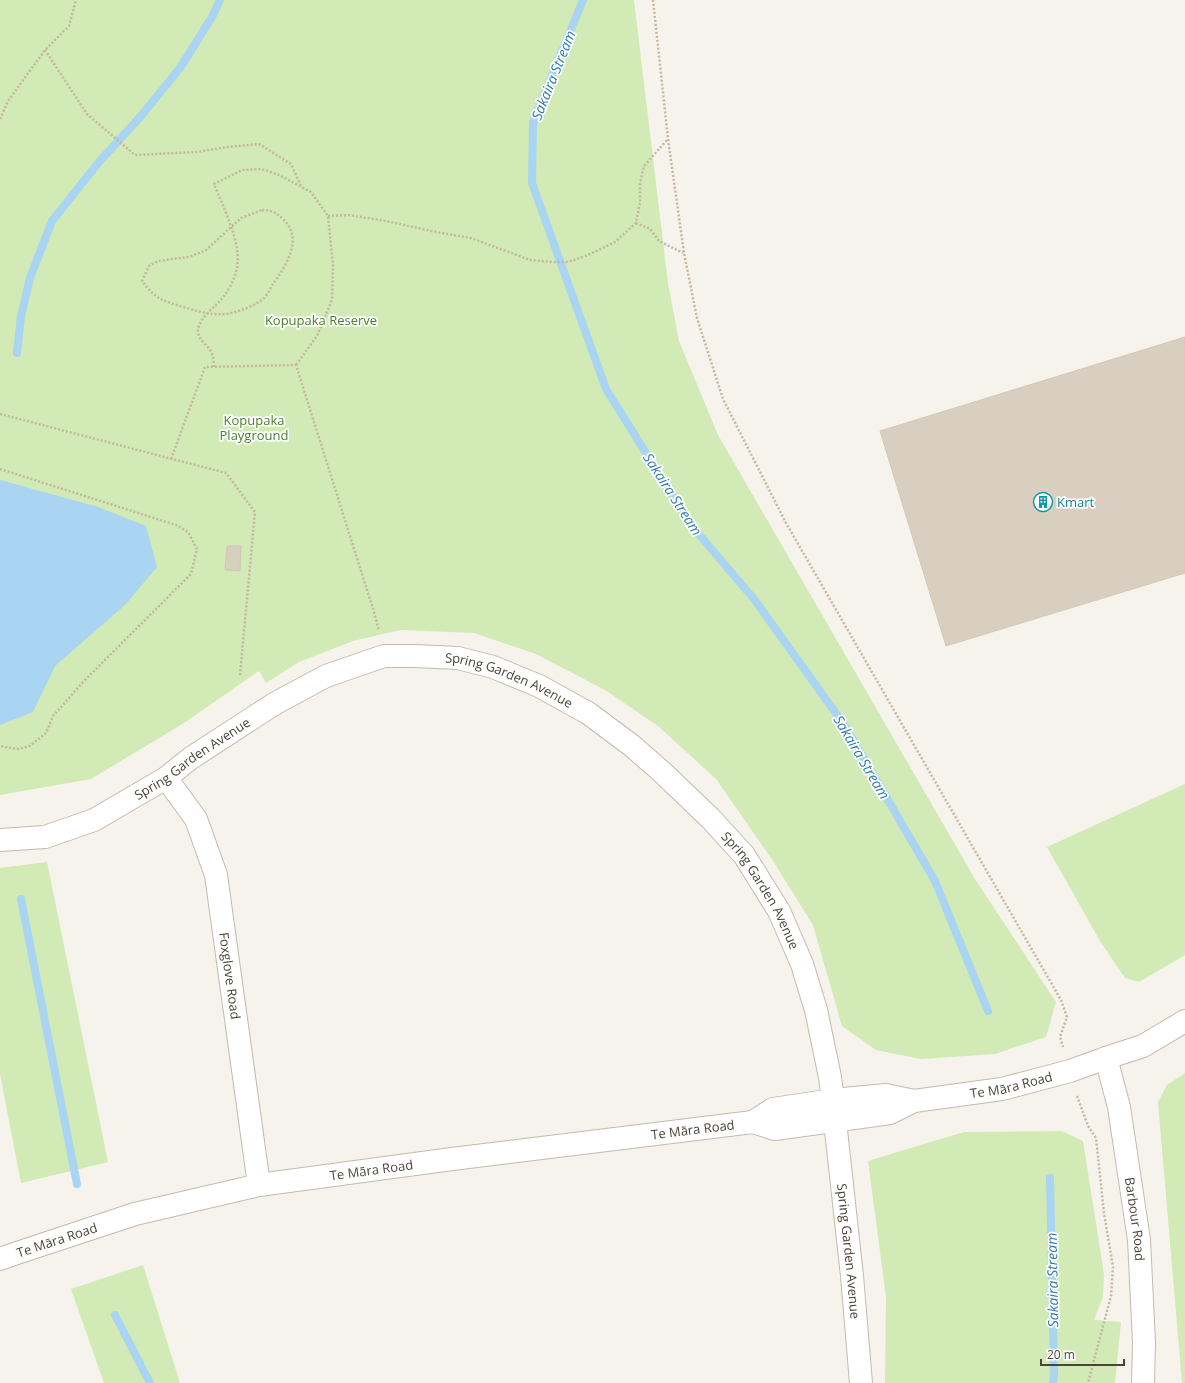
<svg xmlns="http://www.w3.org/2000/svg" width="1185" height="1383" font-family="'Open Sans',sans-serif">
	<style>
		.green { fill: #d2eab5 }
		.water { fill: #a9d4f2 }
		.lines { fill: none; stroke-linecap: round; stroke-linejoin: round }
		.stream { stroke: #a9d4f2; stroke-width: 8 }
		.building { fill: #d8cfc1; stroke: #d3c7b4 }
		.minor-casing { stroke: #c2bbae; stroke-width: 24 }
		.path { stroke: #c4b79f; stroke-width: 2.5; stroke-dasharray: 2 2; stroke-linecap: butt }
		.minor { stroke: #fff; stroke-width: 22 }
		.labels { text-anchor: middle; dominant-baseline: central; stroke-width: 3.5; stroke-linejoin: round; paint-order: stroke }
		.park-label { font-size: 13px; fill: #4a7f2a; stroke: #fff }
		.culture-label { font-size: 13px; fill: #0d838f; stroke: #fff; text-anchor: start }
		.street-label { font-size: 13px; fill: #4b4439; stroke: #fff }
		.water-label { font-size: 14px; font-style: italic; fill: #2e7ab2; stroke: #fff }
	</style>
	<rect width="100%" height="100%" fill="#f6f3ec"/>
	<g class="green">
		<path d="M0,0H634L668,283L679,341L718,435L975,879L1056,1002L1046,1037L995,1054L921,1059L876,1050L842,1026L813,925L773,861L716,779L658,726L605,690L536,654L474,633L400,630L353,641L299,662L266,683L259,671L184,723L91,779L0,795Z"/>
		<path d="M1185,784V955L1139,982L1125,978L1100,941L1047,847Z"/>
		<path d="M47,862L108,1162L21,1183L0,1074V868Z"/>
		<path d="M1185,1073V1383H1182L1158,1102L1167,1085Z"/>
		<path d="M1062,1131L1083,1141L1104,1274L1103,1297L1094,1320L1121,1322L1115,1383H885L886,1297L868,1161L964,1132Z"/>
		<path d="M143,1265L180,1383H104L71,1289Z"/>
	</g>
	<path class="water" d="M0,480L98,507L146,526L157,567L125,605L55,666L33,712L0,725Z"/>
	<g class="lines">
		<g class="stream">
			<path d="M583,0L533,122L532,183L606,389L691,525L754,599L845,726L935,881L988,1011"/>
			<path d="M17,353L21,316L30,278L52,221L99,162L141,116L180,68L212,17L220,0"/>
			<path d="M21,899L77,1184"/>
			<path d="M1050,1178L1054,1374L1053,1383"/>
			<path d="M115,1315L150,1383"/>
		</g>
	</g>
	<g class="building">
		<path d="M1185,337V573L946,646L880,431Z"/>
		<path d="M227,546H241L240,571L225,570Z"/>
	</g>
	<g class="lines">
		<defs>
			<g id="minor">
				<path id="s1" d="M166,778L196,819L216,875L259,1185"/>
				<path id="s2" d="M0,840L45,837L94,820L166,778L191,758L274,704L326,676L384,656H414L458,658L493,667L539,686L588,713L631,745L662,772L710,818L744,855L779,911L802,964L816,1010L830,1077L833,1100"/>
				<path id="s3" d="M1106,1058L1119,1107L1139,1240L1144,1342L1143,1383"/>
				<path id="s4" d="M835,1121L852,1276L861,1383"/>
				<path id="s5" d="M753,1122L773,1109L833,1100L886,1095L914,1101L1002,1089L1070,1071L1106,1058L1143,1046L1185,1021"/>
				<path id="s6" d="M0,1259L17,1253L135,1214L259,1185L452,1159L753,1122L775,1129L890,1113L914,1101"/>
			</g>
		</defs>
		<use href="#minor" class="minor-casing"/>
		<g class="path">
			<path d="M653,0L668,139L684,253L697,318L723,399L786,523L1061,1000L1067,1017L1060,1037L1063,1047"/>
			<path d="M45,50L87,114L135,155L197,152L227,147L259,144L291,164L301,186"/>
			<path d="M0,119L8,101L45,50L69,26L76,0"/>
			<path d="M262,210C271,210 277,213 283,219C304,238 286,266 273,284C270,289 267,296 263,299C255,305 244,310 235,312C219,317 203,313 187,308C164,301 157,301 142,281L149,266L158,261L189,257L206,250L241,218Z"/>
			<path d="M328,216L349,215L386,221L436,232L471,238L530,260L553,262H568L588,255L615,242L636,223L640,203V183L644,166L667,140"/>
			<path d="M636,223L650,229L659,241L683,253"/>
			<path d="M214,367C214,361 213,355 210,350C206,344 199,340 198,332C197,319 217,306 224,296C230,288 235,278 237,268C242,244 223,207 214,184L242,170L262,169L279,175L311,192L328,216L333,265L332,300L317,336L296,365"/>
			<path d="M0,414L226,473L255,512L240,675"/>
			<path d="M171,459L205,367L296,365L374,612L379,631"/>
			<path d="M0,469L176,525L188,532L197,549L191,574L84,681L53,716L46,733L30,746L17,749L0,746"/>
			<path d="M1077,1096L1088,1126L1096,1138L1104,1213L1113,1267L1111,1296L1088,1383"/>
		</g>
		<use href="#minor" class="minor"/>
	</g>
	<defs>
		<symbol id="building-ring" viewBox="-11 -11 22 22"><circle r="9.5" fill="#fff" stroke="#0f9aa8" stroke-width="1.5"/><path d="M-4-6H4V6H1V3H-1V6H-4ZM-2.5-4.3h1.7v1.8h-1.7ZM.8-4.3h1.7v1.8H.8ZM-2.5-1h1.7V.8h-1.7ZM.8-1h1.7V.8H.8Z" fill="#0f9aa8"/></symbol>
	</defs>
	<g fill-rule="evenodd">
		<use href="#building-ring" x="1032" y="491" width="22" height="22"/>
	</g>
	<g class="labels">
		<g class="park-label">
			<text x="321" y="320">Kopupaka Reserve</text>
			<text x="254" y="420">Kopupaka<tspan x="254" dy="15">Playground</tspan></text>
		</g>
		<g class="culture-label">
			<text x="1057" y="502">Kmart</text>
		</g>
		<g class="street-label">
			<text stroke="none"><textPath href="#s2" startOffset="561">Spring Garden Avenue</textPath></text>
			<text stroke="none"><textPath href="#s2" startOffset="213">Spring Garden Avenue</textPath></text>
			<text stroke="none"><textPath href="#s2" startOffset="898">Spring Garden Avenue</textPath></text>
			<text stroke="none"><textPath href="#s1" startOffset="212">Foxglove Road</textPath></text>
			<text stroke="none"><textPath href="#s5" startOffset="265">Te Māra Road</textPath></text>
			<text stroke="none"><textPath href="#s6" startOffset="707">Te Māra Road</textPath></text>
			<text stroke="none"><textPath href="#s6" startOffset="383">Te Māra Road</textPath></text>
			<text stroke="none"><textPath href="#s3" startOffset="164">Barbour Road</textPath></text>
			<text stroke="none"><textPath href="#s6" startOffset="60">Te Māra Road</textPath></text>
			<text stroke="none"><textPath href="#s4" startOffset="131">Spring Garden Avenue</textPath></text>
		</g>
		<g class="water-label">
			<text transform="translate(553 75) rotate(-68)">Sakaira Stream</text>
			<text transform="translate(673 494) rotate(57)">Sakaira Stream</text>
			<text transform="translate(862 757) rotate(59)">Sakaira Stream</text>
			<text transform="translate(1052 1280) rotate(-91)">Sakaira Stream</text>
		</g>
	</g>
	<path d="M1041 1359v6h83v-6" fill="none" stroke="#4b4439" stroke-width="2"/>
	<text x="1047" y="1359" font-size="12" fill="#4b4439" stroke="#ffffff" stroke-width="3" paint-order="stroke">20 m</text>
</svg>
